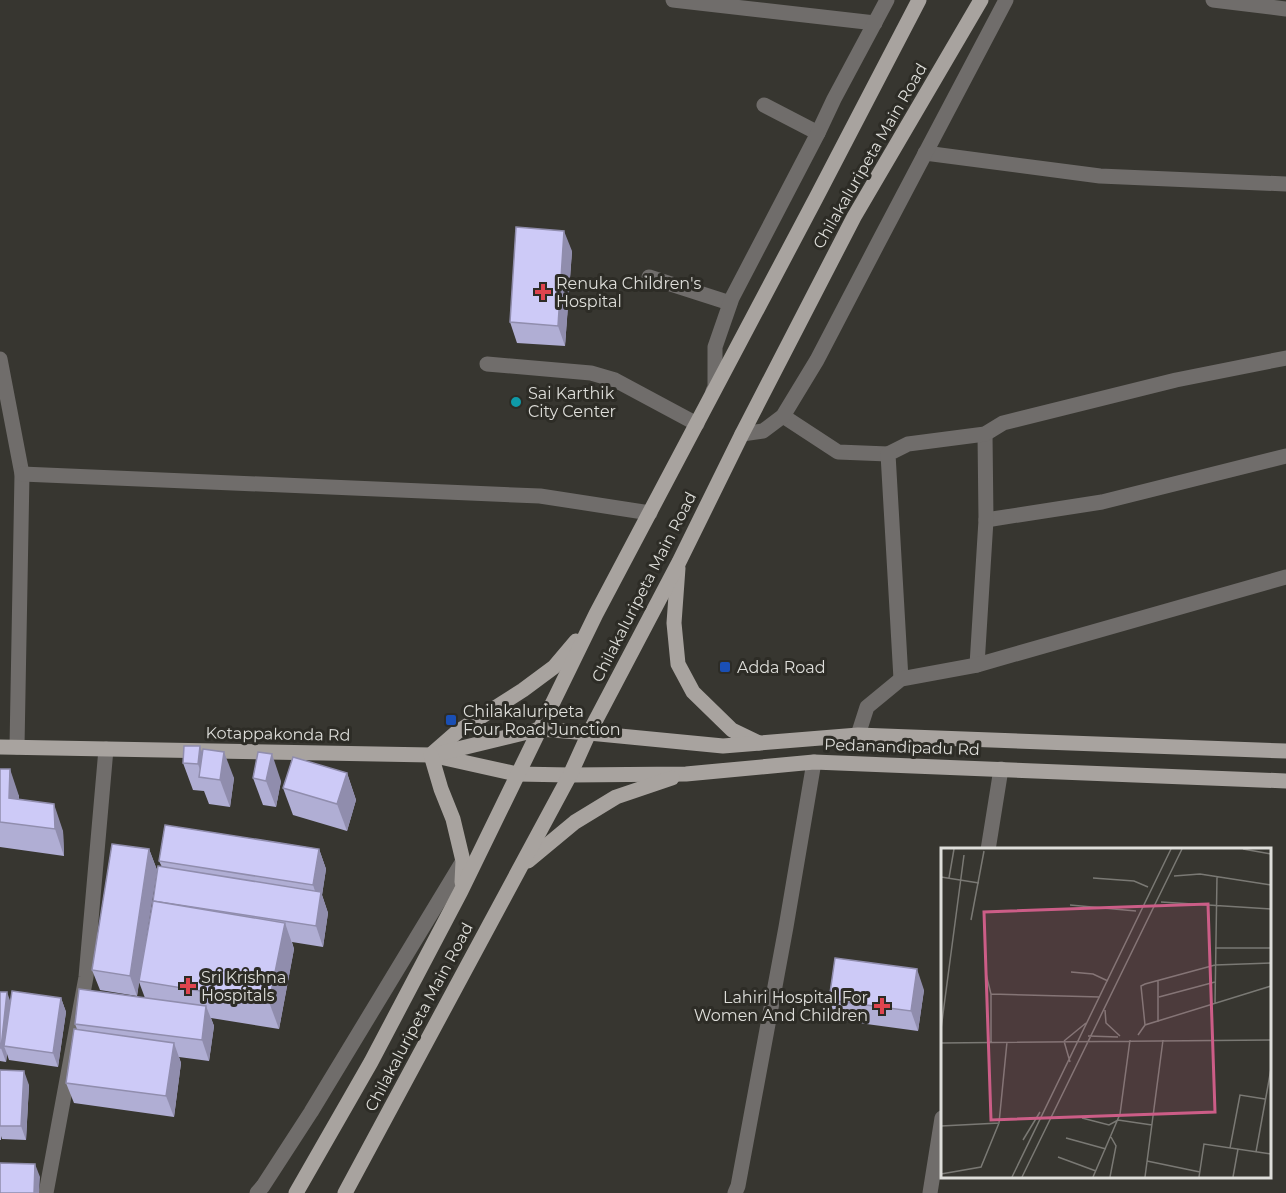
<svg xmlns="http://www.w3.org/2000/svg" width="1286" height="1193" font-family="Montserrat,sans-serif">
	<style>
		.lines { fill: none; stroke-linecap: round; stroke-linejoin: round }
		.minor { stroke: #706d6b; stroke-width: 15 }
		.major { stroke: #a8a39f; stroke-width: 15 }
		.wall { fill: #b0aed4 }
		.shaded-wall { fill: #908dad }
		.building { fill: #cdcaf7; stroke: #908dad; stroke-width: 1.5 }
		.health-dot { fill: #e0444e; stroke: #2d2c26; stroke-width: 2 }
		.culture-dot { fill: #0f9aa8; stroke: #2d2c26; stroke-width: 2 }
		.transit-dot { fill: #1a4fb4; stroke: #2d2c26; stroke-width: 2 }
		.labels { text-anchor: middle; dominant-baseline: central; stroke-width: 6; stroke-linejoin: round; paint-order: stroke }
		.street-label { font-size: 16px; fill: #dededa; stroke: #2d2c26 }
		.poi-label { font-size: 16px; fill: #dededa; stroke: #2d2c26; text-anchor: start }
		.inset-road { fill: none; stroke: #7a7974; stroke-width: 1.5 }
		.view { fill: #cc5d87; fill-opacity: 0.15; stroke: #cc5d87; stroke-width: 3 }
		.inset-edge { fill: none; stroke: #dededa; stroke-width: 3 }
	</style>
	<rect width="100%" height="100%" fill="#373630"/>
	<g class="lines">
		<g class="minor">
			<path d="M673,0L875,23"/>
			<path d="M1213,0L1286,9"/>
			<path d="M764,105L818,133"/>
			<path d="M925,153L1100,176L1286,184"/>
			<path d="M649,277L730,303"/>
			<path d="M0,359L22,474L17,747"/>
			<path d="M487,364L591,373L615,380L697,424"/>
			<path d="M713,391L715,387V347L732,298L818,133L834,99L887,0"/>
			<path d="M783,416L838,452L888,454"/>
			<path d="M742,434L763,431L783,416L817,360L878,243L1006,0"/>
			<path d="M22,474L540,496L650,513"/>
			<path d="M986,520L1102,502L1286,456"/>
			<path d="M977,665L986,520L985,434"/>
			<path d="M901,679L888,454L908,444L985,434L1003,423L1176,380L1286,358"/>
			<path d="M858,735L867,707L901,679L977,665L1286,577"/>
			<path d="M988,850L1001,769"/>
			<path d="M46,1193L86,977L106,749"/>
			<path d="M257,1193L263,1186L311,1112L463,861"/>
			<path d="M735,1193L738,1186L786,927L814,762"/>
			<path d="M930,1193L942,1118"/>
		</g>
		<g class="major">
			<path d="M678,568L674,623L678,664L693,692L732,730L759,743"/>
			<path d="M0,747L431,755L517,774L570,775L686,774L814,762L1286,781"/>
			<path d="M433,753L457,732L523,690L554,667L576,641"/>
			<path d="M437,754L540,729L589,733L723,746L858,735L1286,751"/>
			<path d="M431,755L441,789L453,819L463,861L462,882"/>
			<path d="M528,861L575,822L616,797L672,778"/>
			<path d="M296,1193L371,1062L461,891L596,614L816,198L919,0"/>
			<path d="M345,1193L570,775L589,733L679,562L742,434L854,217L981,0"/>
		</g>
	</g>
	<g class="wall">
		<path d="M572,251L565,346L517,343L510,322Z"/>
		<path d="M202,753L234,778L230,807L209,804L204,791L193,790L183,763Z"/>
		<path d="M0,769L19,796V800L63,831L64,856L0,847Z"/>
		<path d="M347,773L356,800L347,831L293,815L283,788Z"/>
		<path d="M253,778L281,781L276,807L263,805Z"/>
		<path d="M149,849L157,870L144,949L162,867L159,861L319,849L326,869L322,895L328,913L323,947L292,942L294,949L279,1029L211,1018L214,1026L209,1061L179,1057L181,1063L174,1117L74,1103L66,1083L77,1029L75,1024L145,998L139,982L137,996L100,990L92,970Z"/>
		<path d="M924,990L918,1031L837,1020L829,1000Z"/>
		<path d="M0,992L10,1002L61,998L66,1012L58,1067L9,1060L7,1054L6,1062L0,1061Z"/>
		<path d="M0,1070L29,1085L26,1140L2,1139L1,1136V1140H0Z"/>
	</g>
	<g class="shaded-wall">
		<path d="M564,231L572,251L565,346L558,326Z"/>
		<path d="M200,746L209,773L203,778L198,764Z"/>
		<path d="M224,752L234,778L230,807L220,780Z"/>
		<path d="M272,754L281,781L276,807L266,781Z"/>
		<path d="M10,769L19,796L18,825L9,798Z"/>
		<path d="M347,773L356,800L347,831L337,804Z"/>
		<path d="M54,804L63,831L64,856L55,829Z"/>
		<path d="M149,849L157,870L137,996L130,976Z"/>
		<path d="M319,849L326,869L322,895L328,913L323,947L316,926L319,903L313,885Z"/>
		<path d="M285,923L294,949L279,1029L269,1002Z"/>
		<path d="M917,969L924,990L918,1031L911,1011Z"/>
		<path d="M7,992L12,1006L4,1046L7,1054L6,1062L1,1048Z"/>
		<path d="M61,998L66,1012L58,1067L53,1053Z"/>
		<path d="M206,1006L214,1026L209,1061L202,1040Z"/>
		<path d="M174,1043L181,1063L174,1117L166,1096Z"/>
		<path d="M24,1071L29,1085L26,1140L21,1126Z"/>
		<path d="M35,1164L40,1177L39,1193H34Z"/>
	</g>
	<g class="building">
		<path d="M516,227L564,231L558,326L510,322Z"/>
		<path d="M184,746H200L198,764L183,763Z"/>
		<path d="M203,749L224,752L220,780L199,777Z"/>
		<path d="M258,752L272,754L266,781L253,778Z"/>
		<path d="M293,757L347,773L337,804L283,788Z"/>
		<path d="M0,769H10L9,798L54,804L55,829L0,822Z"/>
		<path d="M165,825L319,849L313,885L159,861Z"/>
		<path d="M112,844L149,849L130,976L92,970Z"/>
		<path d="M158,866L321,892L316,926L153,901Z"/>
		<path d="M153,901L285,923L269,1002L139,981Z"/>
		<path d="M835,958L917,969L911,1011L829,1000Z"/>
		<path d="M79,989L206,1006L202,1040L75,1024Z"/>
		<path d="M12,991L61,998L53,1053L4,1046Z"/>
		<path d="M0,992H7L1,1048H0Z"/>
		<path d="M74,1029L174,1043L166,1096L66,1083Z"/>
		<path d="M0,1070L24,1071L21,1126H0Z"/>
		<path d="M0,1163L35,1164L34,1193H0Z"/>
	</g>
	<g class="health-dot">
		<path d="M540 283h6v6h6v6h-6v6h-6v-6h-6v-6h6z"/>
		<path d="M185 977h6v6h6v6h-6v6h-6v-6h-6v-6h6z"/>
		<path d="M879 997h6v6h6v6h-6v6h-6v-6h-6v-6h6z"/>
	</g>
	<circle class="culture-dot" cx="516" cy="402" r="6"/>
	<g class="transit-dot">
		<rect x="719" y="661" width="12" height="12" rx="3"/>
		<rect x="445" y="714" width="12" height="12" rx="3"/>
	</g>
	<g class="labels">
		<g class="street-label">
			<text transform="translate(870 156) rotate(-60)">Chilakaluripeta Main Road</text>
			<text transform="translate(644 587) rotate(-63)">Chilakaluripeta Main Road</text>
			<text transform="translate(278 734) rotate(1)">Kotappakonda Rd</text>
			<text transform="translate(902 747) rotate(2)">Pedanandipadu Rd</text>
			<text transform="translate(419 1017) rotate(-62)">Chilakaluripeta Main Road</text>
		</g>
		<g class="poi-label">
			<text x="556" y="283">Renuka Children's<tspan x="556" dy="18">Hospital</tspan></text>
			<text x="528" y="393">Sai Karthik<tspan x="528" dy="18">City Center</tspan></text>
			<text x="737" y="667">Adda Road</text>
			<text x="463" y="711">Chilakaluripeta<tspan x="463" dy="18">Four Road Junction</tspan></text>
			<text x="201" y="977">Sri Krishna<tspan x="201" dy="18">Hospitals</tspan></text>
			<text x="868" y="997" text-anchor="end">Lahiri Hospital For<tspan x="868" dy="18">Women And Children</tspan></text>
		</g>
	</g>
	<g transform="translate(941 848)">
		<rect width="330" height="330" fill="#373630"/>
		<path class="inset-road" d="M302,1L330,6M233,28L259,26L330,37M0,29L38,35M8,30L13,1M152,30L193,33L207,39M220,54L330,61M129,57L195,63M30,72L43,3M274,100H330M130,124L152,126L167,133M45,126L50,146V194M217,133V174M50,146L159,149M218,149L274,134M274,156L276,28M164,162L165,175L179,188M204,177L200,138L204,136L274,117L330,115M0,181L23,7M197,187L204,177L330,138M147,188L177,189M123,193L145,175M123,193L129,214M0,195L330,192M141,270L168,277L177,272L211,277M0,278L58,275L66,194M125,290L165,301M82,292L99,264M289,300L299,247L324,251M315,304L330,221M117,309L155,323M206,313L259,324M0,326L40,319L58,275M71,329L230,1M81,329L241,1M152,329L179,266L189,192M169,329L175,298L170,289M204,329L222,192M258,329L263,296L330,306M292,329L297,301"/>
		<path class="view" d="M267,56L274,264L50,272L43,64Z"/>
		<rect width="330" height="330" class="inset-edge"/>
	</g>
</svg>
